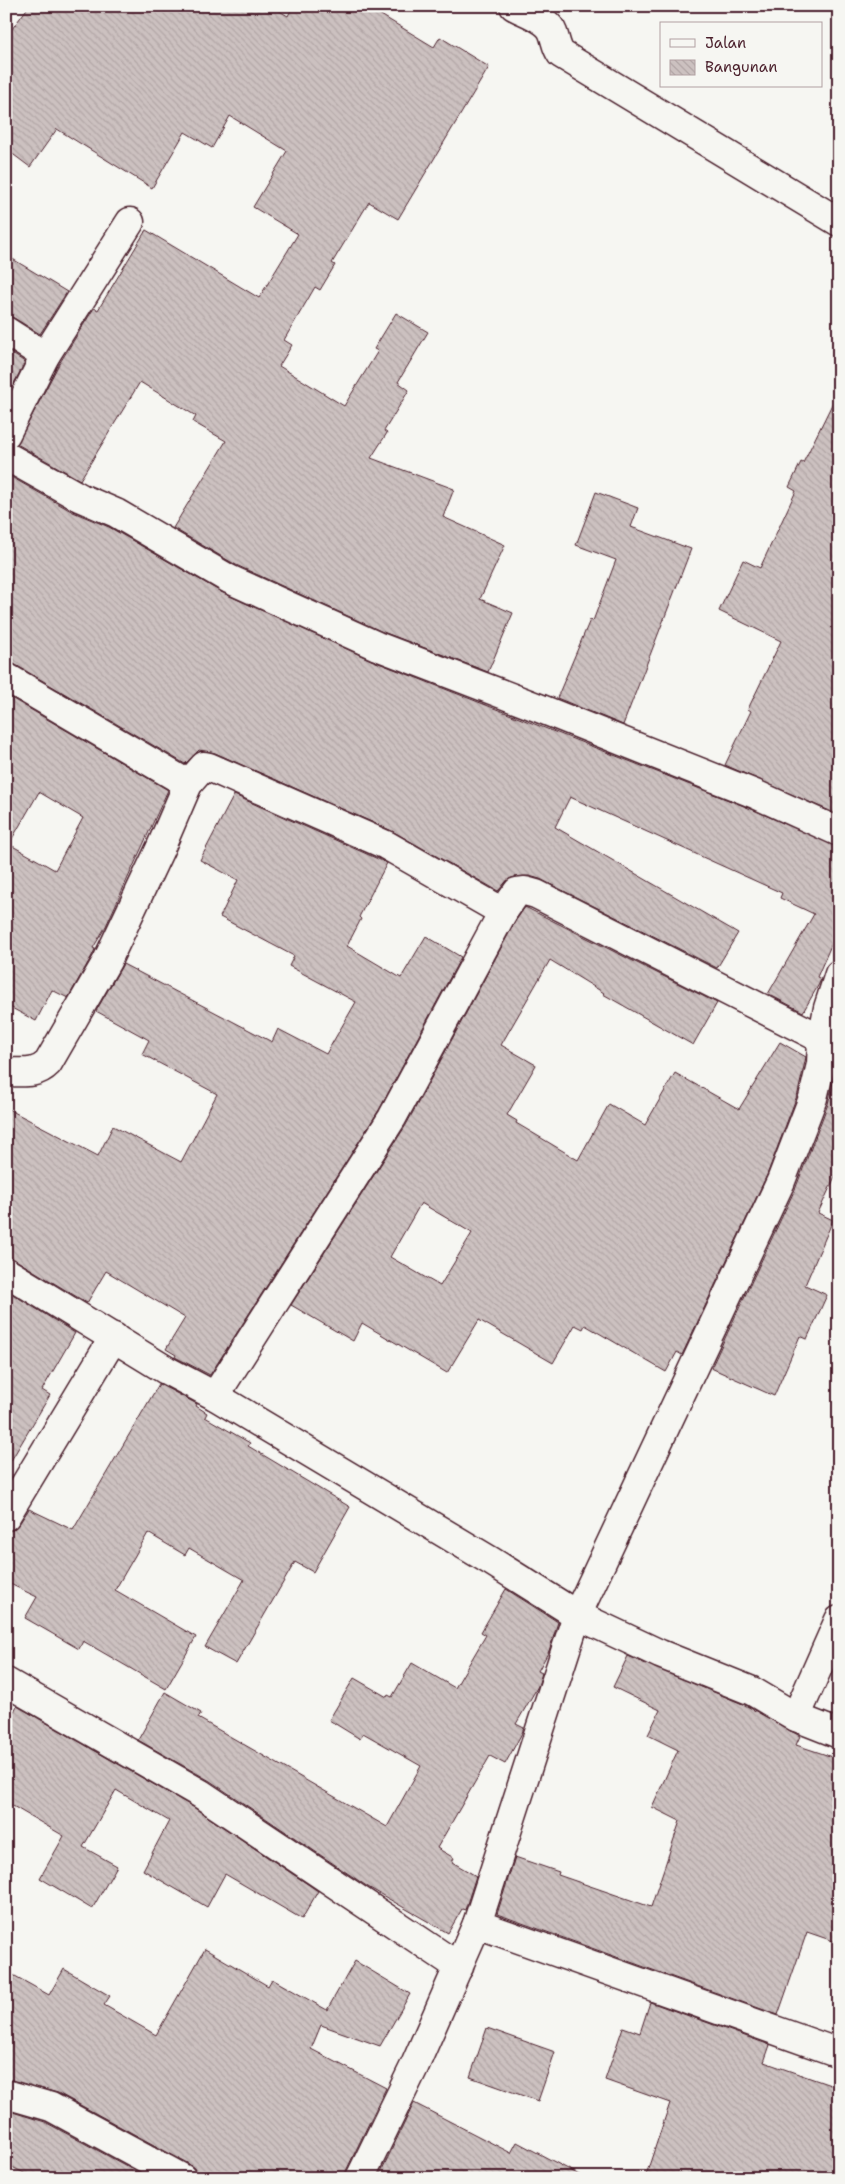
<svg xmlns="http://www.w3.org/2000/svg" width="845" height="2184" font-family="'Shantell Sans',sans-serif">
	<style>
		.building { fill: url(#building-back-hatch); stroke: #4a1f2b; fill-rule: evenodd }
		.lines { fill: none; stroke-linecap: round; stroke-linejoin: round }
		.minor-casing { stroke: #4a1f2b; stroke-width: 31 }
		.minor { stroke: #f6f6f2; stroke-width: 28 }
	</style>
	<defs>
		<pattern id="building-back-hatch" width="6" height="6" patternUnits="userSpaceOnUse" patternTransform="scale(1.25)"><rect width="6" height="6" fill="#ccc1c0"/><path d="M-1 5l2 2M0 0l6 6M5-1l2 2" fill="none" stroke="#b1a5a5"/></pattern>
	</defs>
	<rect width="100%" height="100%" fill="#f6f6f2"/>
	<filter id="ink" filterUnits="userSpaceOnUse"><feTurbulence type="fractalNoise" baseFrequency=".02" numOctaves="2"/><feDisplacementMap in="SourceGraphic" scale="10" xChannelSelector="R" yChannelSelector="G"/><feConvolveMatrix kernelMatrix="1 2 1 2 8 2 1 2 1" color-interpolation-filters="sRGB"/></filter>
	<g filter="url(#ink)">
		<g class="building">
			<path d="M29,6H271L288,16L293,6H366L434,47L440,37L489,67L398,219L369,202L332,263L335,265L320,290L315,287L284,340L292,345L279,366L344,406L378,351L374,349L396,313L428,332L398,382L409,390L384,431L387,433L371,458L454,489L443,517L505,545L480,599L513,613L488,672L383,632L236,565L173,528L226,441L193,422L196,416L140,382L80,480L17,444L59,364L94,308L98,310L146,230L259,298L298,234L253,207L287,151L230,116L212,148L185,132L152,188L57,129L30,167L6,149V37Z"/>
			<path d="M6,255L67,292L40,334L14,318L6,315Z"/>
			<path d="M6,350L25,362L6,399Z"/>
			<path d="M839,390V815L725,765L751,711L748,709L781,641L719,611L743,560L760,568L796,491L789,487L801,462L803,463Z"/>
			<path d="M6,474L73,512L109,527L223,593L371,660L749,808L839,847V927L817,977L821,979L819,984L803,1012L768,994L814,914L780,898L782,893L570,797L555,827L738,933L717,968L540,879L529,876L515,877L509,879L498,891L392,831L215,753L199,750L185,764L14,664L6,661Z"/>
			<path d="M596,492L638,508L631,527L691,549L623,725L557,698L590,620L593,621L616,560L576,545Z"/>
			<path d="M6,695L168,790L106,926L93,948L95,949L93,954L68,998L52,990L36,1021L6,1005ZM39,792L83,818L55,870L9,844Z"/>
			<path d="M234,795L387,863L359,917L361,919L347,946L401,978L426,936L461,957L379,1110L210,1375L175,1357L176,1355L166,1349L185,1318L106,1271L87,1303L14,1259L6,1256V1108L98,1156L113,1126L181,1162L217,1094L142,1054L149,1040L96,1011L123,964L272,1042L278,1029L326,1054L356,1002L289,966L294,956L220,917L238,880L200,860Z"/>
			<path d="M525,907L717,1003L693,1045L603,994L604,993L550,960L501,1045L536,1065L507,1115L517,1121L516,1123L578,1160L609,1104L645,1125L675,1073L739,1109L780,1042L806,1057L798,1093L767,1175L682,1355L677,1352L666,1372L585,1325L583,1329L575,1325L553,1363L479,1320L447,1373L362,1323L353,1341L291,1305L406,1125L516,920ZM421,1203L472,1233L440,1286L390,1257Z"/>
			<path d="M835,1074L839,1076V1168L818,1213L833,1220L805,1285L827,1295L807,1339L800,1336L774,1396L711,1368L796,1187L828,1104Z"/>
			<path d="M6,1290L75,1333L42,1390L50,1395L6,1469Z"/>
			<path d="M159,1384L197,1404L196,1406L207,1413L205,1417L250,1443L248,1446L350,1507L313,1572L295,1562L236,1664L205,1647L244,1580L189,1548L185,1555L148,1533L115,1590L196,1637L166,1689L83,1641L79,1649L25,1618L37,1597L6,1582V1532L13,1530L19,1524L29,1509L73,1530Z"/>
			<path d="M506,1589L558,1622L549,1651L538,1671L542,1673L538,1686L516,1724L524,1728L522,1733L505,1764L490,1756L437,1848L454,1858L452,1862L476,1876L465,1910L462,1909L448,1933L368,1887L210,1781L138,1740L165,1692L201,1713L198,1718L387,1827L421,1766L363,1733L360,1739L329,1720L354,1678L387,1697L388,1695L392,1697L412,1663L455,1688L486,1635L481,1632Z"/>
			<path d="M628,1656L745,1705L800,1736L796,1745L839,1759V1943L807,1932L778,2015L497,1914L515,1857L559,1872L558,1875L651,1907L680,1821L652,1807L678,1750L648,1735L660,1710L613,1687Z"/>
			<path d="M17,1706L193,1807L318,1891L302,1919L225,1874L207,1907L143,1870L169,1821L116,1790L83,1847L117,1866L92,1909L40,1878L64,1836L6,1802V1725Z"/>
			<path d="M205,1949L268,1986L272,1979L327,2010L355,1961L410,1994L380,2046L321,2025L311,2049L386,2088L346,2171L345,2178H198L196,2170L189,2164L58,2093L6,2079V1971L49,1995L64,1969L110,1996L104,2005L156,2035Z"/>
			<path d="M650,2002L770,2045L764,2062L839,2088V2178H645L670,2103L605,2080L623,2027L640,2033Z"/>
			<path d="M487,2028L555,2052L538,2101L470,2077Z"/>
			<path d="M414,2103L511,2153L517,2142L585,2178H378Z"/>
			<path d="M6,2110L45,2122L149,2178H34L6,2164Z"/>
		</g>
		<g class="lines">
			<defs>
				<g id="minor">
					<path d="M514,6C527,13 548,19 553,33C556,41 556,47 561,54L839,222"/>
					<path d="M6,331L45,356"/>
					<path d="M6,434L45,356L130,222"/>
					<path d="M6,456L81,498L116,513L229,579L377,646L539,708L755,794L839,832"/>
					<path d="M6,677L188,784L204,766L209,767L386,845L503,912L517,892L525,891L536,894L822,1039"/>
					<path d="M6,1072C23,1072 36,1075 48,1063L107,961L160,849L188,784"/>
					<path d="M6,1272L166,1370L215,1396L491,1561L577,1615L660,1654L752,1691L796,1717L839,1734"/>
					<path d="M215,1396L392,1118L503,912"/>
					<path d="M6,1516L114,1337"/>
					<path d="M6,1682L201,1794L459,1967"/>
					<path d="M796,1717L839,1620"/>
					<path d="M477,1924L839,2053"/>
					<path d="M6,2094L51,2107L182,2178"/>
					<path d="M360,2178L415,2065L477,1924L577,1615L781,1181L813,1098L821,1064L822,1039L828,1008L839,974"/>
				</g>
			</defs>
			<use href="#minor" class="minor-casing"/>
			<use href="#minor" class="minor"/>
		</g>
	</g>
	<rect width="845" height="2184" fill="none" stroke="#f6f6f2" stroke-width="25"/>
	<rect x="12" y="12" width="820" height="2159" fill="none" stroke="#4a1f2b" stroke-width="2" filter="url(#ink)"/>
	<rect x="660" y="22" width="162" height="65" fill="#f6f6f2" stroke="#b1a0a2"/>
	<rect x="670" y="39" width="25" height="8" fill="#f6f6f2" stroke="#b1a0a2"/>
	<text x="705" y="48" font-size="15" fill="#4a1f2b">Jalan</text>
	<rect x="670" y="60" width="25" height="15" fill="url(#building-back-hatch)" stroke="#b1a0a2"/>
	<text x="705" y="72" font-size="15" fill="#4a1f2b">Bangunan</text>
</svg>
